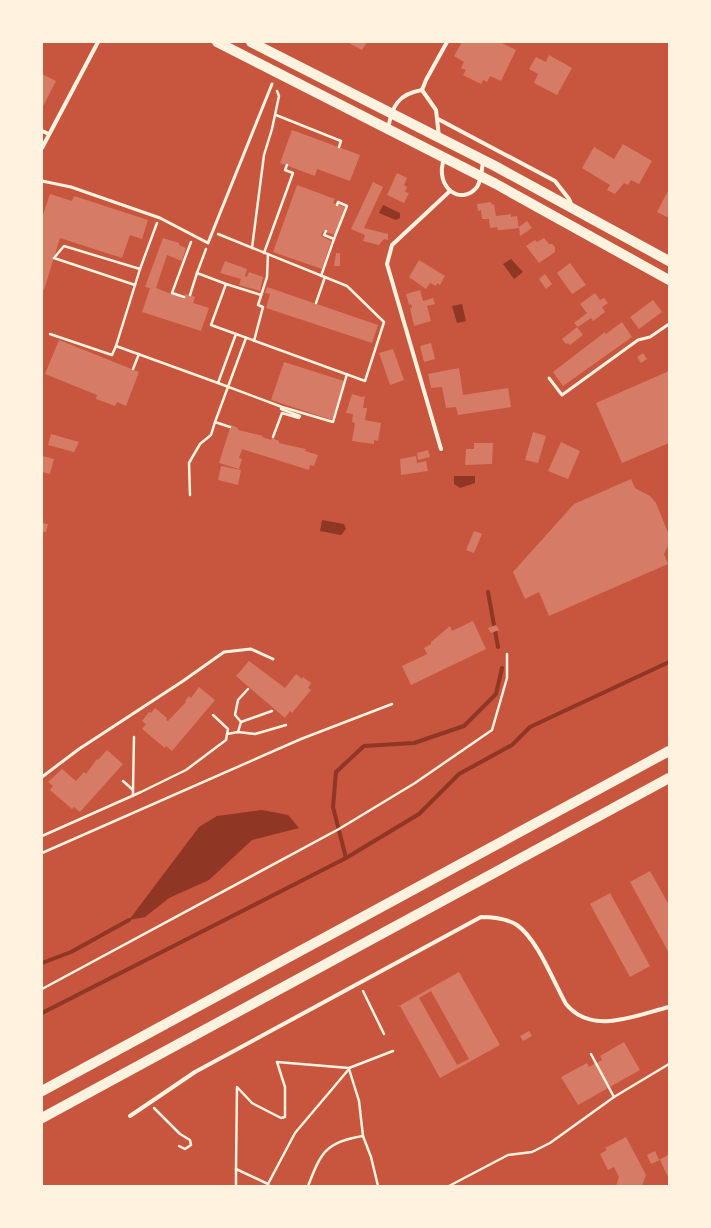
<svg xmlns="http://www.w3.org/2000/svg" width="711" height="1228" font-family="'Source Serif 4',serif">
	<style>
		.water { fill: #8f3625 }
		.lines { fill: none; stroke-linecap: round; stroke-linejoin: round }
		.stream { stroke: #8f3625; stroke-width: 4 }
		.building { fill: #d67c66; fill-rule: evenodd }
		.path { stroke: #fff3e0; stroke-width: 2.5 }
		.service { stroke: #fff3e0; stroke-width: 3 }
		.minor { stroke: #fff3e0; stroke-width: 4 }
		.primary { stroke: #fff3e0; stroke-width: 10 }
	</style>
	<rect width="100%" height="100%" fill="#c8553d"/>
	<g class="water">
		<path d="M383,205L400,213V218L396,220L379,213Z"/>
		<path d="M511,259L523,272L514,279L503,264Z"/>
		<path d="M462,304L466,321L457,323L452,306Z"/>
		<path d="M454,476H475V483L460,488L454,484Z"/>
		<path d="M322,520L344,524L346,529L341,535L320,531Z"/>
		<path d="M262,810L288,815L299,828L252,840L209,880L169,898L145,917L129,920L199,827L217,816Z"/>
	</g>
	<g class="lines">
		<g class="stream">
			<path d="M488,592L498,647"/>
			<path d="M346,858L333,807L336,772L364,746L414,743L464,726L496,694L502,668"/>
			<path d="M42,963L71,952L129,920"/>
			<path d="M42,1013L346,858L419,814L459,774L512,745L530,727L669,662"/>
		</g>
	</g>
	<g class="building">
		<path d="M347,42H367L362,50Z"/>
		<path d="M462,42H503L502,43L516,50L501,81L490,76L487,82L483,80L481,84L463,75L466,70L461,68L464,62L454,56Z"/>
		<path d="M549,55L572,68L557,95L534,83L538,74L529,69L536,57L546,62Z"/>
		<path d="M42,74L56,81L42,108Z"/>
		<path d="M292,130L360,155L350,181L317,169L315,176L280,163Z"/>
		<path d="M623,144L652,161L639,184L631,180L628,185L624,183L615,194L607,190L610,185L582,168L594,147L614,159Z"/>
		<path d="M397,173L407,178L404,185L407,187L405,192L409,193L404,203L387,195Z"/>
		<path d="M373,182L383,187L364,228L388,234V240L384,239L379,245L363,241L365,235L351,229Z"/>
		<path d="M297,185L335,199L333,203L345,207L335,235L323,231L321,236L331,241L322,269L273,252Z"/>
		<path d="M669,189V218L657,212Z"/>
		<path d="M50,194L72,201L74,196L148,220L142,239L130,235L122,258L60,238L44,290L42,289V218Z"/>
		<path d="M491,202L492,205L494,204L496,216L511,214V217L517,216L519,228L502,230H498L497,227L490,228L489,219H482L481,210L478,211L477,204Z"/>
		<path d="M527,221L532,228L520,236L519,227Z"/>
		<path d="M163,238L179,243V245L186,248L182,261L167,255L156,288L184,299L185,294L190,295L195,297L193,303L209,308L201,331L142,312L150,288L145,287Z"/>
		<path d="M544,238L549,244H552L555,247V252L539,263L526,246L535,240L537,242Z"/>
		<path d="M336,253H340V266H334Z"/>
		<path d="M419,260L445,276L440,285L437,283L436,286L430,283L426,289L409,277Z"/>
		<path d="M225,261L247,269L245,276L247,277L249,272L263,277L260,291L239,285L241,279L220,273Z"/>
		<path d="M570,263L586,285L572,294L557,273Z"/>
		<path d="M545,274L552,284L546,289L539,279Z"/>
		<path d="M267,287L378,325L372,343L266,308L270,294L265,293Z"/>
		<path d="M420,290L423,301L433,298L435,304L427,306L431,321L414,326L410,308H412L411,304L409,305L406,294Z"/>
		<path d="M595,293L600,300L604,298L608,303L602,307L605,312L593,321L591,318L578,327L574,323L587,313L580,304Z"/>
		<path d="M653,300L662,312L639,329L630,317Z"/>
		<path d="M622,322L632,337L563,386L553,372L605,332L606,334Z"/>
		<path d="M577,327L583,335L570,345L568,343L566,344L562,339Z"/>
		<path d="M59,340L139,372L126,406L117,402L115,406L96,399L97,395L45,374Z"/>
		<path d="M431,343L435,359L424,362L420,346Z"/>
		<path d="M393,349L404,380L390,385L379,353Z"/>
		<path d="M643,353L647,359L641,363L637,357Z"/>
		<path d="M284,362L344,381L332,420L271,400Z"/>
		<path d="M459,368L463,395L508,388L511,407L458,415L456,407L446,408L442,387L431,388L428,374Z"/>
		<path d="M669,371V443L622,463L596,403Z"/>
		<path d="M352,394L362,397L365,396L363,408H367L365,420L381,423L378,441L374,440V444L352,441L355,423L352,422L353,414L346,413Z"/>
		<path d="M231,425L238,428V430L263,436L262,437L271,440L272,438L279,441V443L306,449L305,451L318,455L314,466L310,465L309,470L242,449L239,458L242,459L239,469L219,463Z"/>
		<path d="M533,432L546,436L538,463L525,460Z"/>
		<path d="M51,434L79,442L74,452L48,445Z"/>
		<path d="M561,442L580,451L568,479L548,471Z"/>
		<path d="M474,443H493L492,464L465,465L466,449H474Z"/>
		<path d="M428,450L430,457L418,460L417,453Z"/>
		<path d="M42,456L54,459L50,474L42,472Z"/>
		<path d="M416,456L417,463L426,461L428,471L401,475L400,459Z"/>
		<path d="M221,466L241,470L238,485L218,480Z"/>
		<path d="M631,479L635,488L650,496L656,503L669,535L668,546L664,554L668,564L549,616L539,592L525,599L513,572L574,504Z"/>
		<path d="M42,523L48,524L46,532H42Z"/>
		<path d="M474,531L482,534L474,553L466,550Z"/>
		<path d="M473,621L486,649L411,685L402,666L427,654L424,648L431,644V642L450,626L452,631Z"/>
		<path d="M496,625L499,630L491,633L488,628Z"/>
		<path d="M249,661L285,688L296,674L302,679L303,677L311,683L308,688L311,690L292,713L290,711L285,718L236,676Z"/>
		<path d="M199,687L215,700L172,751L166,746L165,748L142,729L146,724L142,721L149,712L151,713L155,708L167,718L166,720L168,721L186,702L185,701L189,696L191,698Z"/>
		<path d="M107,750L123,764L80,812L74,807L72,809L50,790L53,786L48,782L62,769L76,781L84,772L86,774L97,759L98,760Z"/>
		<path d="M650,871L669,905V953L630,882Z"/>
		<path d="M610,893L650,966L630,977L590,904Z"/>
		<path d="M459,972L500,1045L440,1078L400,1006L397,1007ZM431,991L469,1059L457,1065L419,998Z"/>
		<path d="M529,1031L532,1036L523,1041L520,1036Z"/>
		<path d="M624,1042L640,1070L578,1105L561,1077L587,1063L589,1067L602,1060L600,1056Z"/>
		<path d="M626,1137L646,1175L642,1186H616L619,1177L614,1167L608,1170L600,1154L607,1150L605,1148Z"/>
		<path d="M655,1151L659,1160L668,1155L669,1179L660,1160L651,1164L647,1155Z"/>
	</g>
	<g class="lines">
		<g class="path">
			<path d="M276,115L341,141L339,147"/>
			<path d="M157,223L140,269L116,346L218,383L236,334L211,325L226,284L197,273L206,249"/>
			<path d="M218,234L347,286L384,322L365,381L236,334"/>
			<path d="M334,239L347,206L338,202L337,205"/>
			<path d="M252,248L264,155L272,129L279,96L277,91"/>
			<path d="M264,253L293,173L285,170L287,165"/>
			<path d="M321,276L334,239L324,235L326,231"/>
			<path d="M226,284L261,295"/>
			<path d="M135,285L54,258L64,246L140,269"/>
			<path d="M190,295L197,273"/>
			<path d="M184,297L172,293L191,242"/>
			<path d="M316,303L325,277"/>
			<path d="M50,334L112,355L116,346"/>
			<path d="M254,341L263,307L258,305L267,277L268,254"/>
			<path d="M133,369L139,354"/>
			<path d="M218,383L282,407L333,422L347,374"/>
			<path d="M230,427L215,422L246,338"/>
			<path d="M273,437L282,413L299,418L300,416L281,409L282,407"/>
			<path d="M190,495L189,463L200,444L211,435L215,422"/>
			<path d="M241,722L272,711"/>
			<path d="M238,732L241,722L235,715L238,700L248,689"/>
			<path d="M227,734L238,732L255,734L286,725"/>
			<path d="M123,781L133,790V796"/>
			<path d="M133,790L134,737"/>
			<path d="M42,836L141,792L186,770L226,740L228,729L213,715"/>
			<path d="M42,853L301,739L392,704"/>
			<path d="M42,989L339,829L415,783L492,730L507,678V654"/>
			<path d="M363,991L384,1034"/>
			<path d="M591,1054L614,1097"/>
			<path d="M349,1069L359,1101L363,1136L371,1157L378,1186"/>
			<path d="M154,1108L180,1134L190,1140L191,1145L185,1149L179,1146"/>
			<path d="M236,1169V1186"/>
			<path d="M268,1184L295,1133L349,1069"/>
			<path d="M269,1186L268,1184L236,1169L237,1087L252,1103L281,1118L285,1117V1087L277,1062L349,1068L393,1051"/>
			<path d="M308,1186C321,1153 325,1142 363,1136"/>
			<path d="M449,1186L508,1155L532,1152L550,1143L614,1097L669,1064"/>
		</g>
		<g class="service">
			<path d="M42,181L71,187L160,218L208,243L272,84"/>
			<path d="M549,378L562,395L638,340L650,337L669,324"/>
			<path d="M42,777L79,749L183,681L224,652L251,649L273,659"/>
		</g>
		<g class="minor">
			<path d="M422,90L426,80L447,42"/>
			<path d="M422,90L436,110L439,137"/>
			<path d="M438,119L555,181L569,199L572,206"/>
			<path d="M388,129C392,106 398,94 422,90"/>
			<path d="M42,131L49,134"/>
			<path d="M42,148L98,42"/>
			<path d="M444,159C434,187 461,207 477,187C482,179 482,169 483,160"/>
			<path d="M441,449L387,264L392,245L450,191"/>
			<path d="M130,1116L195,1072L481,917C493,917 506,918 517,925C538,940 553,981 566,1004C592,1036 636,1015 669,1007"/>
		</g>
		<g class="primary">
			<path d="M217,42L496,184L669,280"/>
			<path d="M251,42L495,166L669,261"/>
			<path d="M42,1091L669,751"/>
			<path d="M42,1118L669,778"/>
		</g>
	</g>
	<rect width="711" height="1228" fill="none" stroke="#fff3e0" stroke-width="86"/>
</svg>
